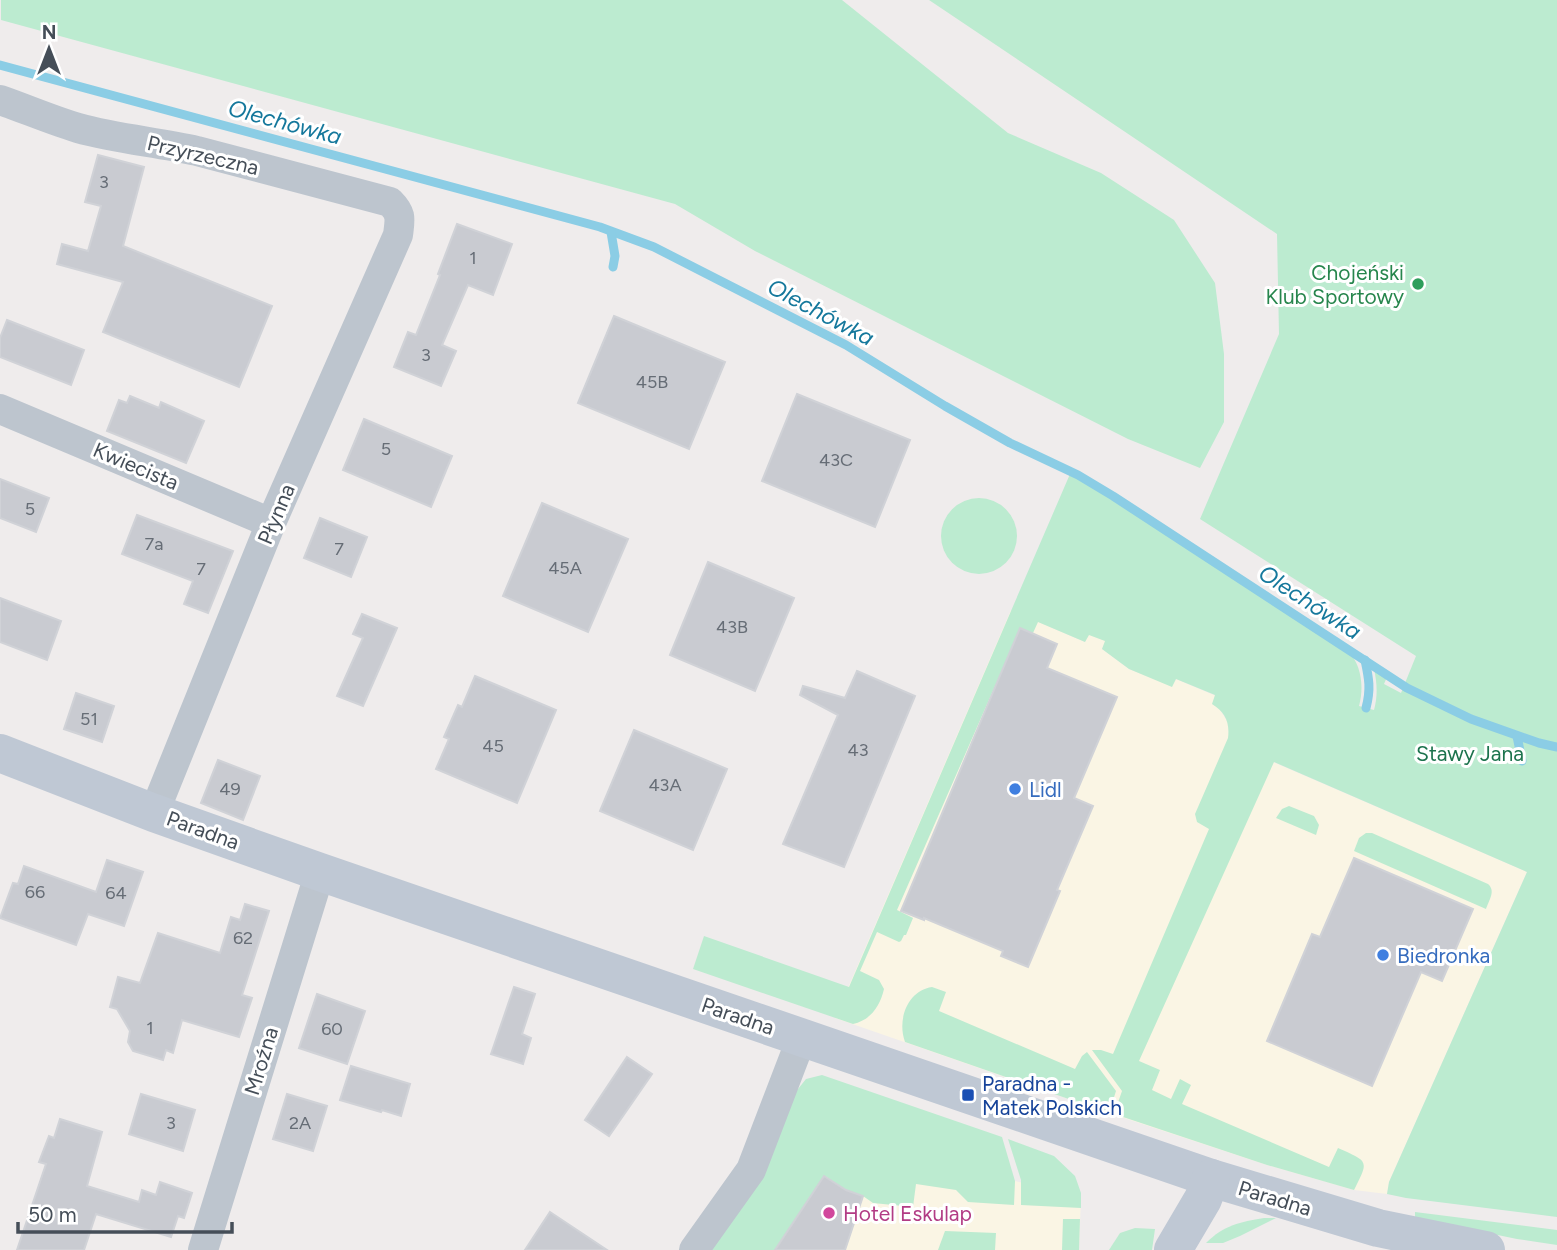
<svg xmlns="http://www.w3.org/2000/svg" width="1557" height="1250" font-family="Figtree,sans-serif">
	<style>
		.commercial { fill: #faf5e4 }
		.green { fill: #bcebd0 }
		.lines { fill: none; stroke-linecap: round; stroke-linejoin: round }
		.stream { stroke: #8bcde5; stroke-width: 9 }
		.building { fill: #c9cbd1; stroke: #d0d2d7; stroke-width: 2 }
		.street { stroke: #bdc5ce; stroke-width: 30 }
		.secondary { stroke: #bfc8d4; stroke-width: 38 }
		.leisure-dot { fill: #2e9e5b; stroke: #fff; stroke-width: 2.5 }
		.shop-dot { fill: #3f7fe0; stroke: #fff; stroke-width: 2.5 }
		.transit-dot { fill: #1a4fb4; stroke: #fff; stroke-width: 2.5 }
		.hotel-dot { fill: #d1479c; stroke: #fff; stroke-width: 2.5 }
		.labels { text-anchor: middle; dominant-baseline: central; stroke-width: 6; stroke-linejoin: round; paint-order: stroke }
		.number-label { font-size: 18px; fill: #666d76 }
		.street-label { font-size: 21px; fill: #454e58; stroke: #fff }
		.leisure-label { font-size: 21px; fill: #27864d; stroke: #fff; text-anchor: end }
		.park-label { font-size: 21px; fill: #1c734d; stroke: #fff }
		.shop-label { font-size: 21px; fill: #366cbe; stroke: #fff; text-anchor: start }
		.transit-label { font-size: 21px; fill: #164399; stroke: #fff; text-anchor: start }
		.hotel-label { font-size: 21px; fill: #b23c85; stroke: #fff; text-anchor: start }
		.water-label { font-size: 23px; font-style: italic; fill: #15789c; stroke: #fff }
	</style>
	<rect width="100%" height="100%" fill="#efecec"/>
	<g class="commercial">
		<path d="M1011,610L1085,642L1088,634L1106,641L1102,649L1129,669L1172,686L1176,679L1216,696L1212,704L1219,708L1227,721L1273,762L1527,872L1389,1182L1387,1194L1354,1190L1267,1165L1109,1113L835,1018Z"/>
		<path d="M833,1113L1015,1181L1081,1197L1079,1250H743Z"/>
	</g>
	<g class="green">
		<path d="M1,0H842L1008,133L1101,173L1174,220L1215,283L1224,354V422L1200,468L1128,439L755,251L675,204L1,20Z"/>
		<path d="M929,0H1557V1217L1406,1198L1387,1194L1389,1182L1527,872L1274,762L1139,1061L1160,1070L1152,1090L1171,1099L1180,1079L1191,1085L1182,1104L1329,1167L1338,1148C1369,1162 1369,1160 1354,1190L1267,1165L1114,1114L1122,1091L1092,1050H1101L1113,1054L1209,829L1197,822L1195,814L1228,738C1230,722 1225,712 1212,704L1215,695L1176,679L1172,687L1129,669L1102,649L1105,641L1089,635L1085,642L1038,622L1033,633L1020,629L897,910L913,918L906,935H904L901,941L899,942L877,932L860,971L879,980L884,989C880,1006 871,1020 853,1024L693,969L704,936L849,987L1070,474L1111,496L1348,651C1362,665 1364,688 1359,706L1374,710C1378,696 1377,682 1374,669L1387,677L1384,684L1401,693L1416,656L1200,519L1279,334L1277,234Z"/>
		<circle cx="979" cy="536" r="38"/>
		<path d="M1289,806L1314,816L1319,825L1316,835L1276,818L1282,809Z"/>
		<path d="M1366,833H1372L1488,884C1496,891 1489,900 1486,909L1354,851L1359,838Z"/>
		<path d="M932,987L946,992L939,1011L1075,1069L1082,1056L1087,1052L1116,1091L1109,1113L905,1042C897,1020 907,991 932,987Z"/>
		<path d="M822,1075L1002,1137L1015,1181L1014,1205L968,1202L956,1190L916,1184L913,1207L873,1203L863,1196L846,1190L825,1176L775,1250H712L794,1094L806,1079Z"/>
		<path d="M1008,1139L1054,1156L1075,1176L1081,1193V1208L1021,1205V1180Z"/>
		<path d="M1415,1212L1557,1230V1245L1517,1239L1415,1218Z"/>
		<path d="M1264,1218H1276L1240,1236L1223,1243H1206C1224,1225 1240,1222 1264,1218Z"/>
		<path d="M1063,1219H1080L1079,1250H1062Z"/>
		<path d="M1135,1228L1155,1229L1152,1250H1109L1120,1233Z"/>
		<path d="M945,1231L996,1233L995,1250H938Z"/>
	</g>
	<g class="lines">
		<g class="stream">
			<path d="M0,65L600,227L654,247L846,345L945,406L1010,443L1078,475L1113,496L1407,688L1471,719L1539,743L1557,747"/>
			<path d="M611,232L615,256L613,267"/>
			<path d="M1365,660C1369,679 1371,689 1366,708"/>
			<path d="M1517,736L1522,761"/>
		</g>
	</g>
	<g class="building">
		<path d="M98,155L144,167L123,246L272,306L239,387L103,332L123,282L57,264L62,244L88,251L101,206L85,202Z"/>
		<path d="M457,224L512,244L493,295L468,285L442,345L456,351L441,386L394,367L408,332L416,335L440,275L438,274Z"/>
		<path d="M614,316L725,362L689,449L578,403Z"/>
		<path d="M7,320L84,350L71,385L0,357V338Z"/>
		<path d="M797,394L910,440L875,527L762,481Z"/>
		<path d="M130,396L159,408L161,402L204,421L186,463L107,431L119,400L127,403Z"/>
		<path d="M364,419L452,456L431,507L343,470Z"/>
		<path d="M0,479L49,498L36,532L0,518Z"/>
		<path d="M542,503L628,539L588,632L503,596Z"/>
		<path d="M137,515L233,551L208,613L184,604L193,581L122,554Z"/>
		<path d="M320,518L367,537L351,577L304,558Z"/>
		<path d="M708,562L794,598L755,691L670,655Z"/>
		<path d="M0,598L61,621L47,660L0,642Z"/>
		<path d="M362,614L397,628L363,706L337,696L363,638L353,634Z"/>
		<path d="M1020,628L1057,644L1047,668L1117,697L1074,798L1093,806L1057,890L1060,891L1028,967L1001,956L1003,951L924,918V920L901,911Z"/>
		<path d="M857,671L915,696L844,867L783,844L838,715L800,695L803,686L845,698Z"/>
		<path d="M475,676L556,710L517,803L436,769L449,739L444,737L458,705L462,707Z"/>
		<path d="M76,693L114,706L102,742L64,729Z"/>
		<path d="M634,730L727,769L693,850L600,811Z"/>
		<path d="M218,760L260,776L243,820L201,803Z"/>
		<path d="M1354,858L1473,909L1442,981L1421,972L1372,1086L1267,1041L1312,934L1320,937Z"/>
		<path d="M107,860L143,872L124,926L88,914L76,945L0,918L13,883L18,884L24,866L96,892Z"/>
		<path d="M245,904L269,911L242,995L252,998L239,1037L182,1020L173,1053L166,1050L163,1060L133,1051L128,1042L130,1031L117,1009L110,1007L118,977L140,983L158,933L220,953L231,917L240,920Z"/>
		<path d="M514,987L535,994L522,1034L531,1038L523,1064L491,1054Z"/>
		<path d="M317,994L365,1011L347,1064L299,1048Z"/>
		<path d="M627,1057L652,1074L609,1136L585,1120Z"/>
		<path d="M351,1066L410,1084L401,1116L382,1110L381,1112L340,1100Z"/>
		<path d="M141,1094L195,1110L183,1151L129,1134Z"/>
		<path d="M287,1094L327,1106L313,1151L273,1139Z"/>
		<path d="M60,1119L102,1132L87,1186L139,1202L142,1190L156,1195L160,1182L192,1193L184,1218L178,1216L171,1237L96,1214L84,1250H17L46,1164L39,1162L49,1136L54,1138Z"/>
		<path d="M824,1176L846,1190L863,1196L845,1250H775Z"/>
		<path d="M550,1212L607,1250H525Z"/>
	</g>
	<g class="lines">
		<g class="street">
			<path d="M0,100C26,109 51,120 78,128C117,139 158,142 197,151L390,202C402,214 400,219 398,235L271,523L154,813"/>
			<path d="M0,409L271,523"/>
			<path d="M203,1250L320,872"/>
			<path d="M694,1250L751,1170L802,1037"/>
		</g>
		<g class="secondary">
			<path d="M0,753L154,813L320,872L1211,1178L1378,1228L1486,1250"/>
			<path d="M1173,1250L1203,1199L1211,1178"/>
		</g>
	</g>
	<circle class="leisure-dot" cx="1418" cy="284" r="7"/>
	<g class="shop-dot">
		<circle cx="1015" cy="789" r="7"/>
		<circle cx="1383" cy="955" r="7"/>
	</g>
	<rect class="transit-dot" x="961" y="1088" width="14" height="14" rx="3.5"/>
	<circle class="hotel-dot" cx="829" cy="1213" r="7"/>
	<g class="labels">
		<g class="number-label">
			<text x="104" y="182">3</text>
			<text x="473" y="258">1</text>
			<text x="426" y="355">3</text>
			<text x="652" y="382">45B</text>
			<text x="386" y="449">5</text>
			<text x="836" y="460">43C</text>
			<text x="30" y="509">5</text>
			<text x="154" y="544">7a</text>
			<text x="339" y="549">7</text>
			<text x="565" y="568">45A</text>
			<text x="201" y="569">7</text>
			<text x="732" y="627">43B</text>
			<text x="89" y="719">51</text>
			<text x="493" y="746">45</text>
			<text x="858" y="750">43</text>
			<text x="665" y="785">43A</text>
			<text x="230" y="789">49</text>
			<text x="35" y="892">66</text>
			<text x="116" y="893">64</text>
			<text x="243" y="938">62</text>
			<text x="150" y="1028">1</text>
			<text x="332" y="1029">60</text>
			<text x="171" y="1123">3</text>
			<text x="300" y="1123">2A</text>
		</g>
		<g class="street-label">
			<text transform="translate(203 155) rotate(13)">Przyrzeczna</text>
			<text transform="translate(136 466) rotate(23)">Kwiecista</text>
			<text transform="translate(276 514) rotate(-67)">Płynna</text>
			<text transform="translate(203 830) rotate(20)">Paradna</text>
			<text transform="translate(738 1016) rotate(19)">Paradna</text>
			<text transform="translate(261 1061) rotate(-73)">Mroźna</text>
			<text transform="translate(1275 1198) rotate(17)">Paradna</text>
		</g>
		<g class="leisure-label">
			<text x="1404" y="272">Chojeński<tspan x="1404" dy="24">Klub Sportowy</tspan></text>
		</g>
		<g class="park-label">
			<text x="1470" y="753">Stawy Jana</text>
		</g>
		<g class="shop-label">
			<text x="1029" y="789">Lidl</text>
			<text x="1397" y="955">Biedronka</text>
		</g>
		<g class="transit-label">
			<text x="982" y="1083">Paradna -<tspan x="982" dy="24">Matek Polskich</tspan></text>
		</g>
		<g class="hotel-label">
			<text x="843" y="1213">Hotel Eskulap</text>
		</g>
		<g class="water-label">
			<text transform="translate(285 122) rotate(15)">Olechówka</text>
			<text transform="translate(821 312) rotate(28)">Olechówka</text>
			<text transform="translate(1310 602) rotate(33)">Olechówka</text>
		</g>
	</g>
	<g transform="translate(49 49)" stroke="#ffffff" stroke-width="5" paint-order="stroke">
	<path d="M0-5L12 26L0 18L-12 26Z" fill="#454e58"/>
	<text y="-10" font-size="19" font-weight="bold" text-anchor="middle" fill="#454e58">N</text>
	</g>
	<path d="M18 1222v10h214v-10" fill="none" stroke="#454e58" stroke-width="3.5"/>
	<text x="28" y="1222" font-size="21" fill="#454e58" stroke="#ffffff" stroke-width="5" paint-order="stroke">50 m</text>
</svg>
